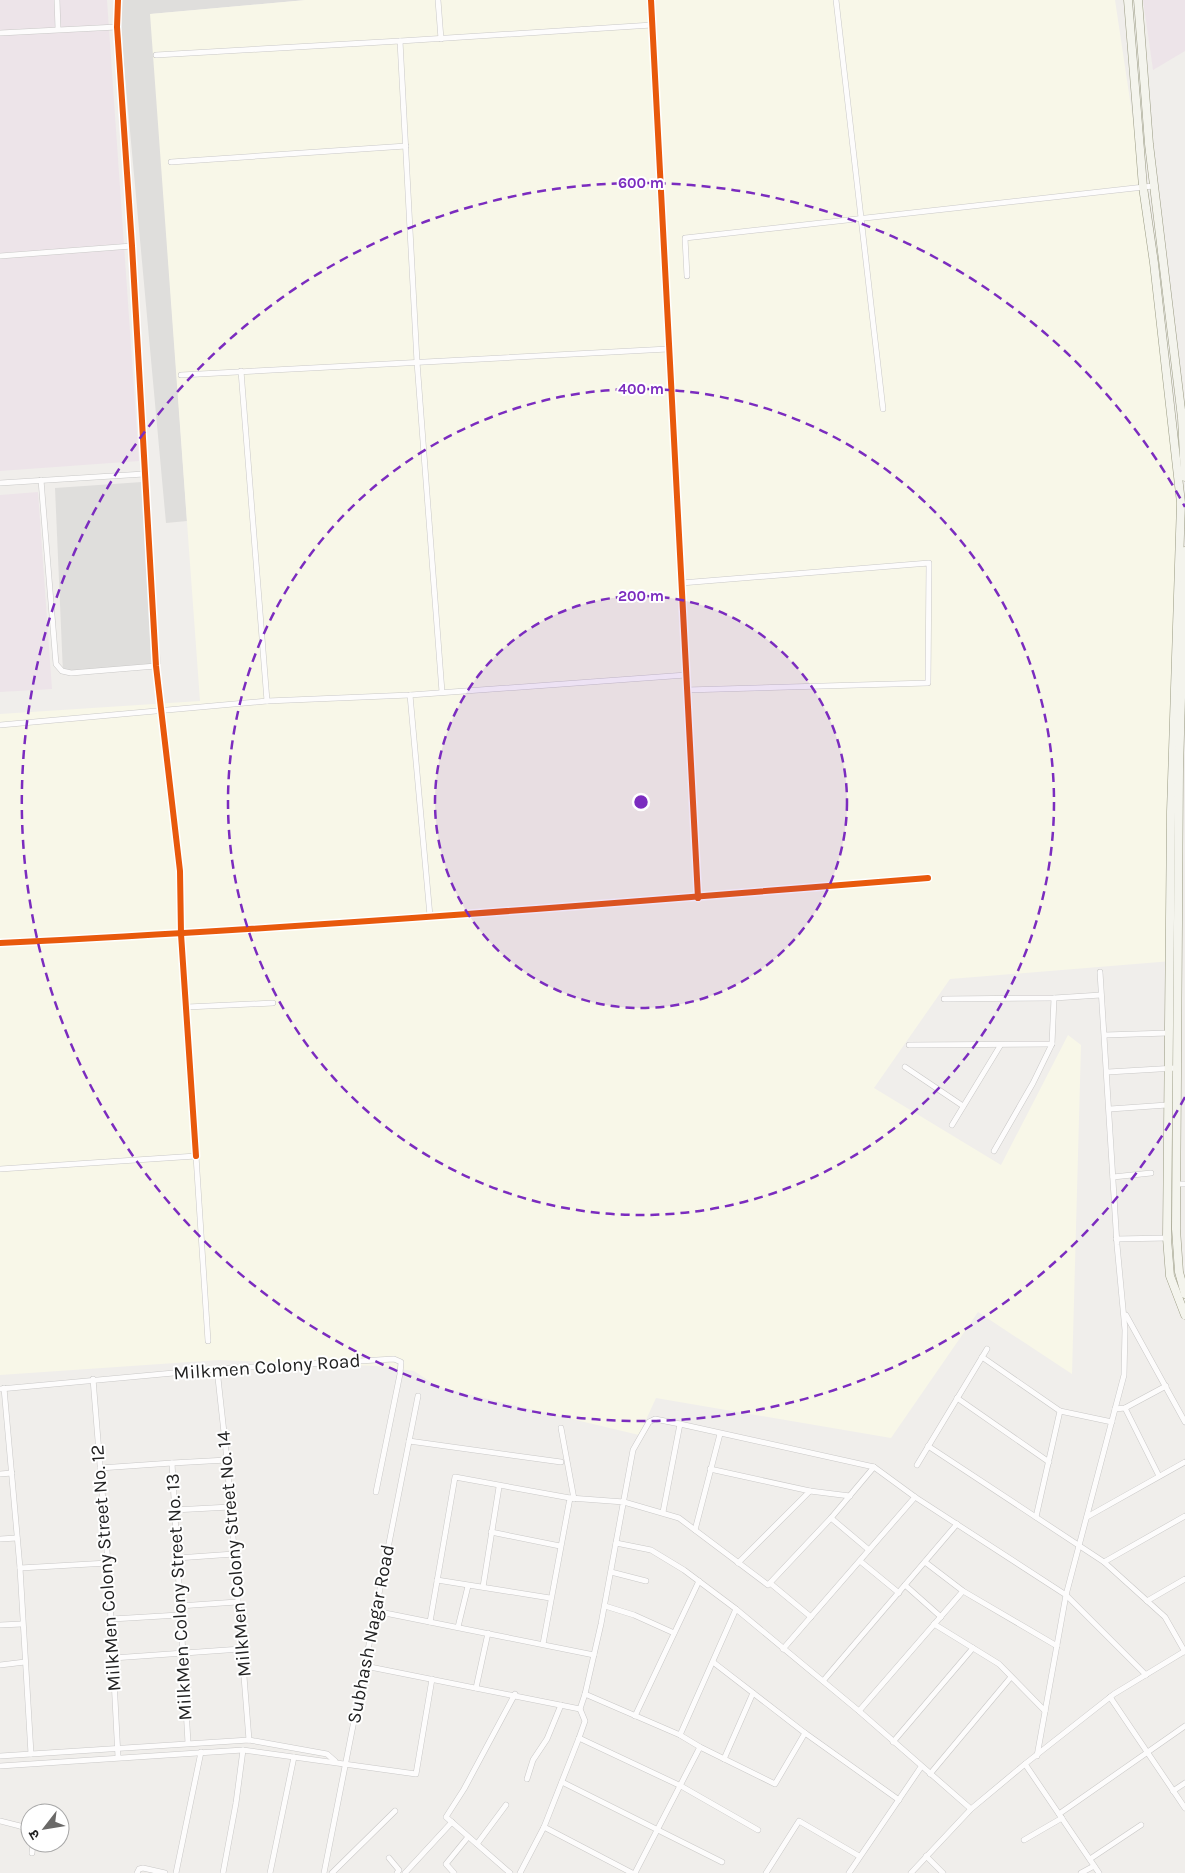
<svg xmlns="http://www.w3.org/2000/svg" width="1185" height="1873" font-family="Karla,'Noto Sans Devanagari',sans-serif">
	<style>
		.residential { fill: #dfdedc }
		.industrial { fill: #ede4e9 }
		.education { fill: #f8f7e8 }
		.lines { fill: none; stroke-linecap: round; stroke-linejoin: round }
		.minor-casing { stroke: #c9c8c7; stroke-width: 6 }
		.secondary-casing { stroke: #999a82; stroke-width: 9 }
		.minor { stroke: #fdfcfc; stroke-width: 5 }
		.secondary { stroke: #f4f4ed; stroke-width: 8 }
		.cycleway-casing { stroke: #fff; stroke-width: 9 }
		.cycleway { stroke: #e8590c; stroke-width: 6 }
		.ring { fill: none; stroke: #7b2cbf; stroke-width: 2.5; stroke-dasharray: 9 6 }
		.labels { text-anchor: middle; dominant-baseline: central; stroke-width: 4; stroke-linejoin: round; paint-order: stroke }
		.street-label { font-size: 19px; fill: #222; stroke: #fff }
		.centre { fill: #7b2cbf; stroke: #fff; stroke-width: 2.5 }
		.ring-label { font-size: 15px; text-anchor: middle; font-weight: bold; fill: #7b2cbf; stroke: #fff; stroke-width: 4; stroke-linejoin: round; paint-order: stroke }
	</style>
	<rect width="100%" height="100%" fill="#f0eeeb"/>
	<g class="residential">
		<path d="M118,0H306L151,14L187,521L166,523Z"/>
		<path d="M142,482L161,664L63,673L55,488Z"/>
	</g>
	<g class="industrial">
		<path d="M0,0H107L139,461L0,471Z"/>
		<path d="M1143,0H1185V51L1153,70Z"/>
		<path d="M38,492L52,689L0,692V495Z"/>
	</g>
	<path class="education" d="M306,0H1115L1143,187L1181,512L1172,961L950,979L874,1088L1001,1165L1068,1035L1081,1045L1072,1374L978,1312L891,1438L656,1398L639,1435L438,1387L414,1371L377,1366L219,1360L0,1375V714L200,701L150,14Z"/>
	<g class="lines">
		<defs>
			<g id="minor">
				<path d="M57,0L58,29"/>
				<path d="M118,0L117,27L132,246L156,666L180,871L181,934L196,1156"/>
				<path d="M438,0L441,39"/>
				<path d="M651,0L698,898"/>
				<path d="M836,0L883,409"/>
				<path d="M0,33L117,27"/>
				<path d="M400,41L652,25"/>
				<path d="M156,55L400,41L417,362L442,692"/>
				<path d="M171,162L406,146"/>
				<path d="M0,256L132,246"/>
				<path d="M687,276L685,238L1153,186"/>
				<path d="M241,371L267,701"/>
				<path d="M181,375L668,349"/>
				<path d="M41,480L56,664L62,671L71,673L156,666"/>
				<path d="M0,483L144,474"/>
				<path d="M681,583L929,563L928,683L686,690"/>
				<path d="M410,695L430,916"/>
				<path d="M0,725L267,701L410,695L686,675"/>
				<path d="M0,943C310,928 619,903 928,878"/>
				<path d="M944,999L1054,998L1101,995"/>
				<path d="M187,1007L273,1003"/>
				<path d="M1105,1035L1168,1033"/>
				<path d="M909,1045L1052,1044L1054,998"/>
				<path d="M905,1067L963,1106"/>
				<path d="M1108,1072L1176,1068"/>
				<path d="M1110,1109L1167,1105"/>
				<path d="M952,1125L1000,1046"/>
				<path d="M994,1151L1033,1083L1052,1044"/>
				<path d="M0,1169L196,1156L208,1341"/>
				<path d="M1113,1177L1151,1173"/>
				<path d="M1176,1184H1185"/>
				<path d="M1116,1239L1167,1238"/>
				<path d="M1126,1315L1185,1422"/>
				<path d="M982,1357L1060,1411L1036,1517"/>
				<path d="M217,1369L227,1460L249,1740"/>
				<path d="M93,1379L108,1563L118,1757"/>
				<path d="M4,1388L20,1568L31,1754"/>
				<path d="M0,1389L217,1369L394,1359L401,1362L400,1374L376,1492"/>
				<path d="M957,1398L1049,1462"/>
				<path d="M1125,1408L1159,1476"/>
				<path d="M1115,1409L1125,1408L1166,1386"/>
				<path d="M1060,1411L1112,1422"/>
				<path d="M561,1428L574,1499"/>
				<path d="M409,1441L561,1462"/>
				<path d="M928,1446L1104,1562L1165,1617L1185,1652"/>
				<path d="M172,1463L227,1460"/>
				<path d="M917,1465L987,1349"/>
				<path d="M874,1467L915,1497L1066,1595L1124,1375L1125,1330L1117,1245L1100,972"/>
				<path d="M100,1468L172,1463L188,1743"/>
				<path d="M710,1469L810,1491L738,1563"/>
				<path d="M0,1474L12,1473"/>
				<path d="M810,1491L850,1496"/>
				<path d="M570,1498L624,1502L679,1518L768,1585L831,1518L874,1467L680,1424L655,1419L649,1422L633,1450L601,1624L585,1694"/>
				<path d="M174,1510L230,1507"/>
				<path d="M663,1512L680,1424"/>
				<path d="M1087,1517L1185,1462"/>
				<path d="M831,1518L869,1550"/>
				<path d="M695,1530L720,1434"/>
				<path d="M491,1532L560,1546"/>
				<path d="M0,1539L17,1538"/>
				<path d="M616,1543L651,1550L684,1570L736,1609"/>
				<path d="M177,1558L234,1554"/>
				<path d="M860,1561L899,1593"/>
				<path d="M1104,1562L1185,1516"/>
				<path d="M20,1568L108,1563"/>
				<path d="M611,1572L646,1581"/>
				<path d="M437,1580L550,1598"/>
				<path d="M770,1583L811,1617"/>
				<path d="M905,1585L941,1617"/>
				<path d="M483,1587L499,1487"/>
				<path d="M963,1591L1057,1646"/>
				<path d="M1066,1595L1146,1675"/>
				<path d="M1147,1601L1185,1579"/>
				<path d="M179,1606L237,1602"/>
				<path d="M605,1606L634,1615L674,1633"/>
				<path d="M375,1611L594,1655"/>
				<path d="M112,1619L179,1615"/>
				<path d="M430,1622L455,1477L570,1498L543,1644"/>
				<path d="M934,1624L999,1664L1045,1711"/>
				<path d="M0,1625L22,1624"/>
				<path d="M458,1627L468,1586"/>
				<path d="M783,1649L915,1497"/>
				<path d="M113,1658L241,1649"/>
				<path d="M0,1665L25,1662"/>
				<path d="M365,1666L580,1709L585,1694L680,1735L736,1609L859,1711L971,1809"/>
				<path d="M823,1681L957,1524"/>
				<path d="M476,1688L488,1633"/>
				<path d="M1110,1697L1185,1808"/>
				<path d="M859,1711L963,1591L925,1562"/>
				<path d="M635,1716L699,1581"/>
				<path d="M805,1733L899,1800"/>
				<path d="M579,1738L681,1786L758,1830"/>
				<path d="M893,1742L973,1648"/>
				<path d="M700,1747L775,1784L805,1733L713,1662"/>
				<path d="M0,1756L249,1740L327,1754L335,1761"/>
				<path d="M1037,1756L1066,1595"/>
				<path d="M724,1759L753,1693"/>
				<path d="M1025,1764L1099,1873"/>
				<path d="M0,1766L243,1750L416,1774L432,1679"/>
				<path d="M930,1774L1011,1677"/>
				<path d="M527,1779L533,1760L547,1739L561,1705"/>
				<path d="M562,1782L722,1862"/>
				<path d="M1173,1791L1185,1783"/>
				<path d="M1059,1814L1185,1726"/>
				<path d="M0,1821L20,1826L30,1832"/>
				<path d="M544,1827L632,1873"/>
				<path d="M1024,1840L1062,1818"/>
				<path d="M477,1844L506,1805"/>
				<path d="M32,1853L33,1843"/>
				<path d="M926,1856L943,1873"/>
				<path d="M389,1858L399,1870L397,1873"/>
				<path d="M1090,1859L1141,1825"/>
				<path d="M137,1873L139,1869L143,1868L165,1873"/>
				<path d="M176,1873L201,1752"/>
				<path d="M223,1873L236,1803L243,1750"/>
				<path d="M270,1873L294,1757"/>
				<path d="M324,1873L418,1396"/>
				<path d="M332,1873L395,1811"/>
				<path d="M405,1873L452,1822"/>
				<path d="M454,1873L446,1864L468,1837"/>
				<path d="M510,1873L446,1817L464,1789L515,1694"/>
				<path d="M520,1873L544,1827L579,1738L585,1721L580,1709"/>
				<path d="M635,1873L700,1747L680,1735"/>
				<path d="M766,1873L799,1821L859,1856"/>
				<path d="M849,1873L921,1767"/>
				<path d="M911,1873L971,1809L1025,1764L1114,1694L1185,1651"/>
				<path d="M1081,1873L1094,1866"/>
			</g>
			<g id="secondary">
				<path d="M1128,0L1143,187L1154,263L1181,503L1171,812L1167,1238L1170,1276L1185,1315"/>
				<path d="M1138,0L1149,144L1182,418L1185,477"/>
				<path d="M1185,551L1179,771L1176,1229L1179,1272L1185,1294"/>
			</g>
		</defs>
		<use href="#minor" class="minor-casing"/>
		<use href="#secondary" class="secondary-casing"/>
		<use href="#minor" class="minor"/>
		<use href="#secondary" class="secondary"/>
		<defs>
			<g id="cycleway">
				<path d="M118,0L117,27L132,246L156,666L180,871L181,934L196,1156"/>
				<path d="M651,0L698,898"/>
				<path d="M0,943C310,928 619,903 928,878"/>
			</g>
		</defs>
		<use href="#cycleway" class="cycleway-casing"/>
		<use href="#cycleway" class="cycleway"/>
	</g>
	<circle cx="641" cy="802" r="206" fill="#7b2cbf" fill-opacity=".12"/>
	<g class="ring">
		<circle cx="641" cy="802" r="206"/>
		<circle cx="641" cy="802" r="413"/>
		<path d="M1185 1097A619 619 0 1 1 1185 507"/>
	</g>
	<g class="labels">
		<g class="street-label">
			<text transform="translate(267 1367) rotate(-4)">Milkmen Colony Road</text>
			<text transform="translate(234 1554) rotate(-95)">MilkMen Colony Street No. 14</text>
			<text transform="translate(106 1568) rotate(-94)">MilkMen Colony Street No. 12</text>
			<text transform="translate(179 1597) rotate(-93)">MilkMen Colony Street No. 13</text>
			<text transform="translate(371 1634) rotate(-79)">Subhash Nagar Road</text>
		</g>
	</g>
	<circle cx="641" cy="802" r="8" class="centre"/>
	<g class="ring-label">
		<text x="641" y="188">600 m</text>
		<text x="641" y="394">400 m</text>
		<text x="641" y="601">200 m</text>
	</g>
	<g transform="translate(45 1828) rotate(239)"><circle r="24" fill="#ffffff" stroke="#a7a7a7"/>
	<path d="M0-4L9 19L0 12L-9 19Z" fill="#6a6968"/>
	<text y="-8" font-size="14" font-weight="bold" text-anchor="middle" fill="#222222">उ</text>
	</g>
</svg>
